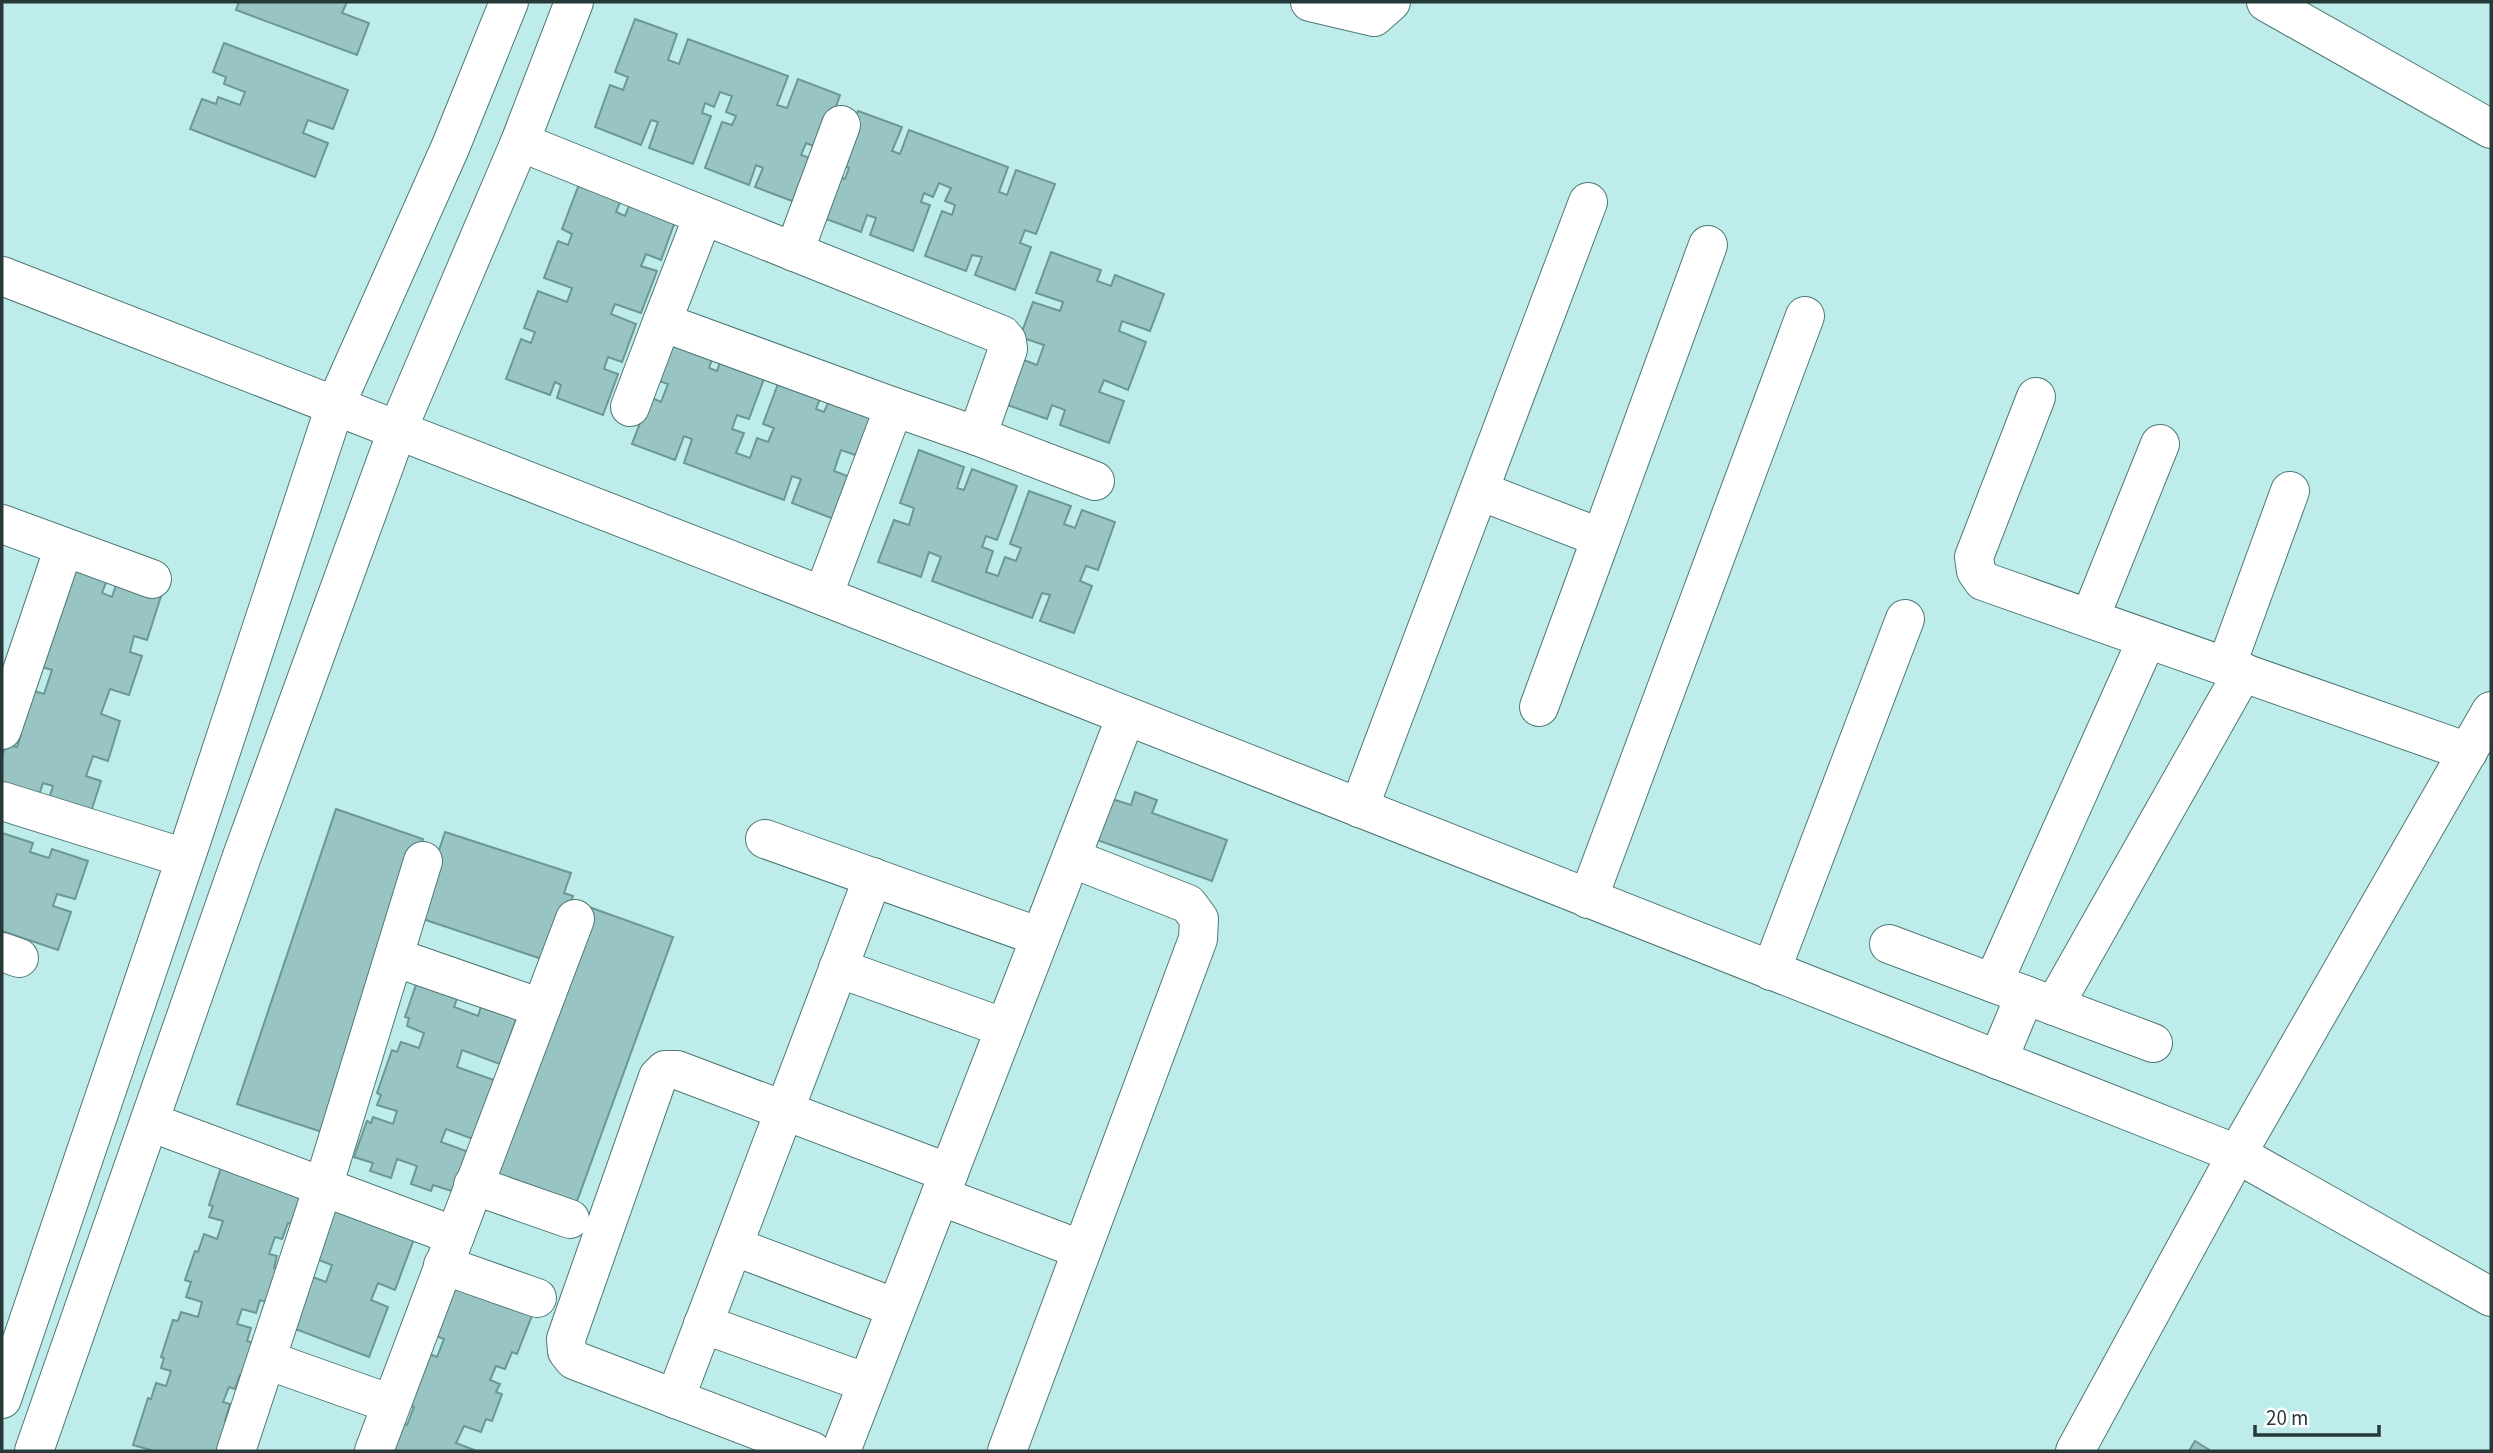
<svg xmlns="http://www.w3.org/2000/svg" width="2493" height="1453" font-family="'Source Sans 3',sans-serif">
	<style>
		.building { fill: #98c5c3; stroke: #6b9795; stroke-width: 2 }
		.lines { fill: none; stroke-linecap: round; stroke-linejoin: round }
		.minor-casing { stroke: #4d7976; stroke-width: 40 }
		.minor { stroke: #fff; stroke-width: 38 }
	</style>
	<rect width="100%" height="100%" fill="#beecea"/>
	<g class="building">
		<path d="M239,2H347L342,13L369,23L357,55L236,10Z"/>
		<path d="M635,19L677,34L668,60L679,64L688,39L788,76L777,105L787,108L798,79L840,95L821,149L806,143L801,155L816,160L800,204L755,187L763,168L756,165L749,185L705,168L722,122L732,125L736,116L726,112L732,96L720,92L714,107L705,103L702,113L711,116L693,164L649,148L658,122L651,120L641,145L595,127L610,85L623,90L628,77L615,72Z"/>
		<path d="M224,43L348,90L333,129L308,120L303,133L328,143L315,177L190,129L202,99L216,104L218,97L240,105L245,92L224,84L226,77L213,72Z"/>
		<path d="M858,111L902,127L892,151L900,154L909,130L1008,167L999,192L1007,195L1016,170L1055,184L1036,234L1025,230L1020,243L1031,247L1015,290L975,275L982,257L972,255L966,271L925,256L942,211L952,215L955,205L945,201L951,188L939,183L933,197L924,193L921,202L930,205L913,251L870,235L876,218L867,215L861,232L818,216L833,174L845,179L849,168L838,163Z"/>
		<path d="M581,179L623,195L616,212L625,216L632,198L677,216L661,260L646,254L641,266L657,271L641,313L615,304L611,314L636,324L622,362L608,357L604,369L618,374L603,415L557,398L561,385L555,382L550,395L506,379L521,339L531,343L535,332L524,328L538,291L567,302L572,288L544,278L558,241L568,245L572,234L562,229Z"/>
		<path d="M1051,252L1101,270L1097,281L1111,286L1115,275L1164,294L1150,331L1122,321L1119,331L1146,342L1128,390L1104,380L1099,392L1124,401L1109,443L1060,425L1065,410L1052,405L1047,419L996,401L1013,356L1037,365L1044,345L1020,337L1033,302L1060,311L1063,302L1036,293Z"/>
		<path d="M674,333L716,348L709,368L717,371L724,351L768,368L749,419L737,415L732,429L744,433L736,453L750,458L757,438L768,442L774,428L763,424L782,373L824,388L816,409L824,412L833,392L876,408L858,456L841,450L834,471L850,477L834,519L792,503L801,479L792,476L784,500L684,463L692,439L684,436L675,460L632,444L650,397L661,402L668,384L656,380Z"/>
		<path d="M919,450L964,467L957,488L964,490L972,469L1017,486L997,540L986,536L982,547L993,551L986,572L998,576L1005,557L1016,561L1021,548L1010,544L1029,491L1071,506L1064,524L1075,528L1082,510L1115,522L1098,570L1086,566L1080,581L1092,586L1074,633L1040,621L1050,595L1042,593L1032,618L932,581L941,557L929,552L921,577L878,562L894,520L909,525L914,508L900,503Z"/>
		<path d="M66,558L110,572L102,593L112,597L119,576L163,590L147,640L134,636L130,652L142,656L129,695L110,689L101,714L120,721L108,761L93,756L86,776L101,781L87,824L45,811L53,786L43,783L35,808L2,797V757L6,744L17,747L21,735L10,731L24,688L44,694L52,670L32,664Z"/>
		<path d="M1135,792L1157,800L1152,813L1227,840L1212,881L1097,840L1112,799L1131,805Z"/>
		<path d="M336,809L423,839L325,1133L237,1104Z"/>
		<path d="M445,832L571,873L564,893L573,896L560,934L542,959L417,917Z"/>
		<path d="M2,833L33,843L30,852L49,858L52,849L88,861L75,899L57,894L53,906L71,912L58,950L2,931Z"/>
		<path d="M589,907L673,937L576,1204L493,1174Z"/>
		<path d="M418,979L460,991L454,1007L478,1016L483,1000L518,1014L500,1064L462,1050L457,1067L494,1080L473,1139L446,1129L441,1142L469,1152L455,1192L433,1185L431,1191L411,1184L417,1166L397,1159L391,1178L370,1171L373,1163L354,1157L367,1121L371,1123L373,1117L393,1124L397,1111L377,1105L381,1095L377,1093L392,1050L397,1052L401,1042L419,1048L424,1033L407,1026L409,1018L405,1017Z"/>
		<path d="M223,1161L305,1186L293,1224L288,1223L282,1239L275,1237L269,1254L277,1256L274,1268L279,1270L268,1303L260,1300L256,1313L242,1309L237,1324L251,1328L247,1341L255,1343L245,1377L240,1375L235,1389L229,1387L223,1402L230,1404L225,1421L230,1423L221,1451H154L133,1445L148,1398L151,1399L156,1383L166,1386L171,1371L161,1368L164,1358L161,1357L173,1320L178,1321L181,1312L198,1317L202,1302L186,1297L191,1282L185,1280L195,1251L198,1252L204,1234L217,1239L223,1221L209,1217L213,1206L209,1205Z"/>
		<path d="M336,1206L415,1236L395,1290L378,1283L371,1300L388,1307L369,1357L290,1327L310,1276L326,1282L332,1265L316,1259Z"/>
		<path d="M444,1278L533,1313L517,1354L512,1352L505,1369L496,1366L490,1380L500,1384L496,1392L502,1394L492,1421L486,1419L481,1432L464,1426L456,1443L474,1450L473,1451H377L394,1419L407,1425L414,1407L401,1402L422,1351L437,1357L444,1339L429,1333Z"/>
		<path d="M2195,1441L2211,1451H2189Z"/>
	</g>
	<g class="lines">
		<defs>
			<g id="minor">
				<path d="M1310,2L1374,17L1391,2"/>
				<path d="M2266,2L2491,129"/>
				<path d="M520,142L1002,335L1007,341L1008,349L977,436L894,407L823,596"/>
				<path d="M794,252L841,125"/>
				<path d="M2,276L823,596L2237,1154L2491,1297"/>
				<path d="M662,322L703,216"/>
				<path d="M2036,397L1974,557L1976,571L1983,581L2468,752"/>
				<path d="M630,407L662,322L894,407"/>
				<path d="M977,436L1095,481"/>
				<path d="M1480,491L1601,538L1539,707"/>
				<path d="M2,524L152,579"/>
				<path d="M1601,538L1708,245"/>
				<path d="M2090,618L2160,444"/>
				<path d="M2226,667L2290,491"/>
				<path d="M2,730L64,547"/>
				<path d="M2,801L185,858"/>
				<path d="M1359,808L1588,202"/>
				<path d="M765,839L1040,937"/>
				<path d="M1588,899L1805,316"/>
				<path d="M1889,944L2153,1043"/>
				<path d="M2,952L19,958"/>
				<path d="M394,957L541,1008"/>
				<path d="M838,968L1005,1028"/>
				<path d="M1771,971L1905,619"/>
				<path d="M1993,983L2147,639"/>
				<path d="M2054,1006L2243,672"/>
				<path d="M1998,1060L2025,995"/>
				<path d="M150,1122L455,1236L374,1451"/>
				<path d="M473,1185L570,1219"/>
				<path d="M940,1196L1082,1250"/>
				<path d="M455,1236L575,919"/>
				<path d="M733,1246L896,1308"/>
				<path d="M443,1265L537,1298"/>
				<path d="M703,1324L867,1383"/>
				<path d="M267,1360L391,1404"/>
				<path d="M2,1399L192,839L335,406L450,148L509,2"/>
				<path d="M675,1399L873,877"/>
				<path d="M34,1451L242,856L397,431L520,142L574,2"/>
				<path d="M236,1451L323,1187L423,861"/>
				<path d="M812,1451L574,1360L567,1351L566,1339L658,1077L665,1070H677L949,1173"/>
				<path d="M841,1451L1126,716"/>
				<path d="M1007,1451L1198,939L1199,919L1188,904L1071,858"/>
				<path d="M2075,1451L2237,1154L2491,711"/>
			</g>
		</defs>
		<use href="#minor" class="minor-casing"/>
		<use href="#minor" class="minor"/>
	</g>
	<rect width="2493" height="1453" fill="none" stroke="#263938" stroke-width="7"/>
	<path d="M2255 1425v10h124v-10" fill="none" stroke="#263938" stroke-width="3.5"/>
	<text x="2266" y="1425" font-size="21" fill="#263938" stroke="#ffffff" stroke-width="5" paint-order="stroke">20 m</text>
</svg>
